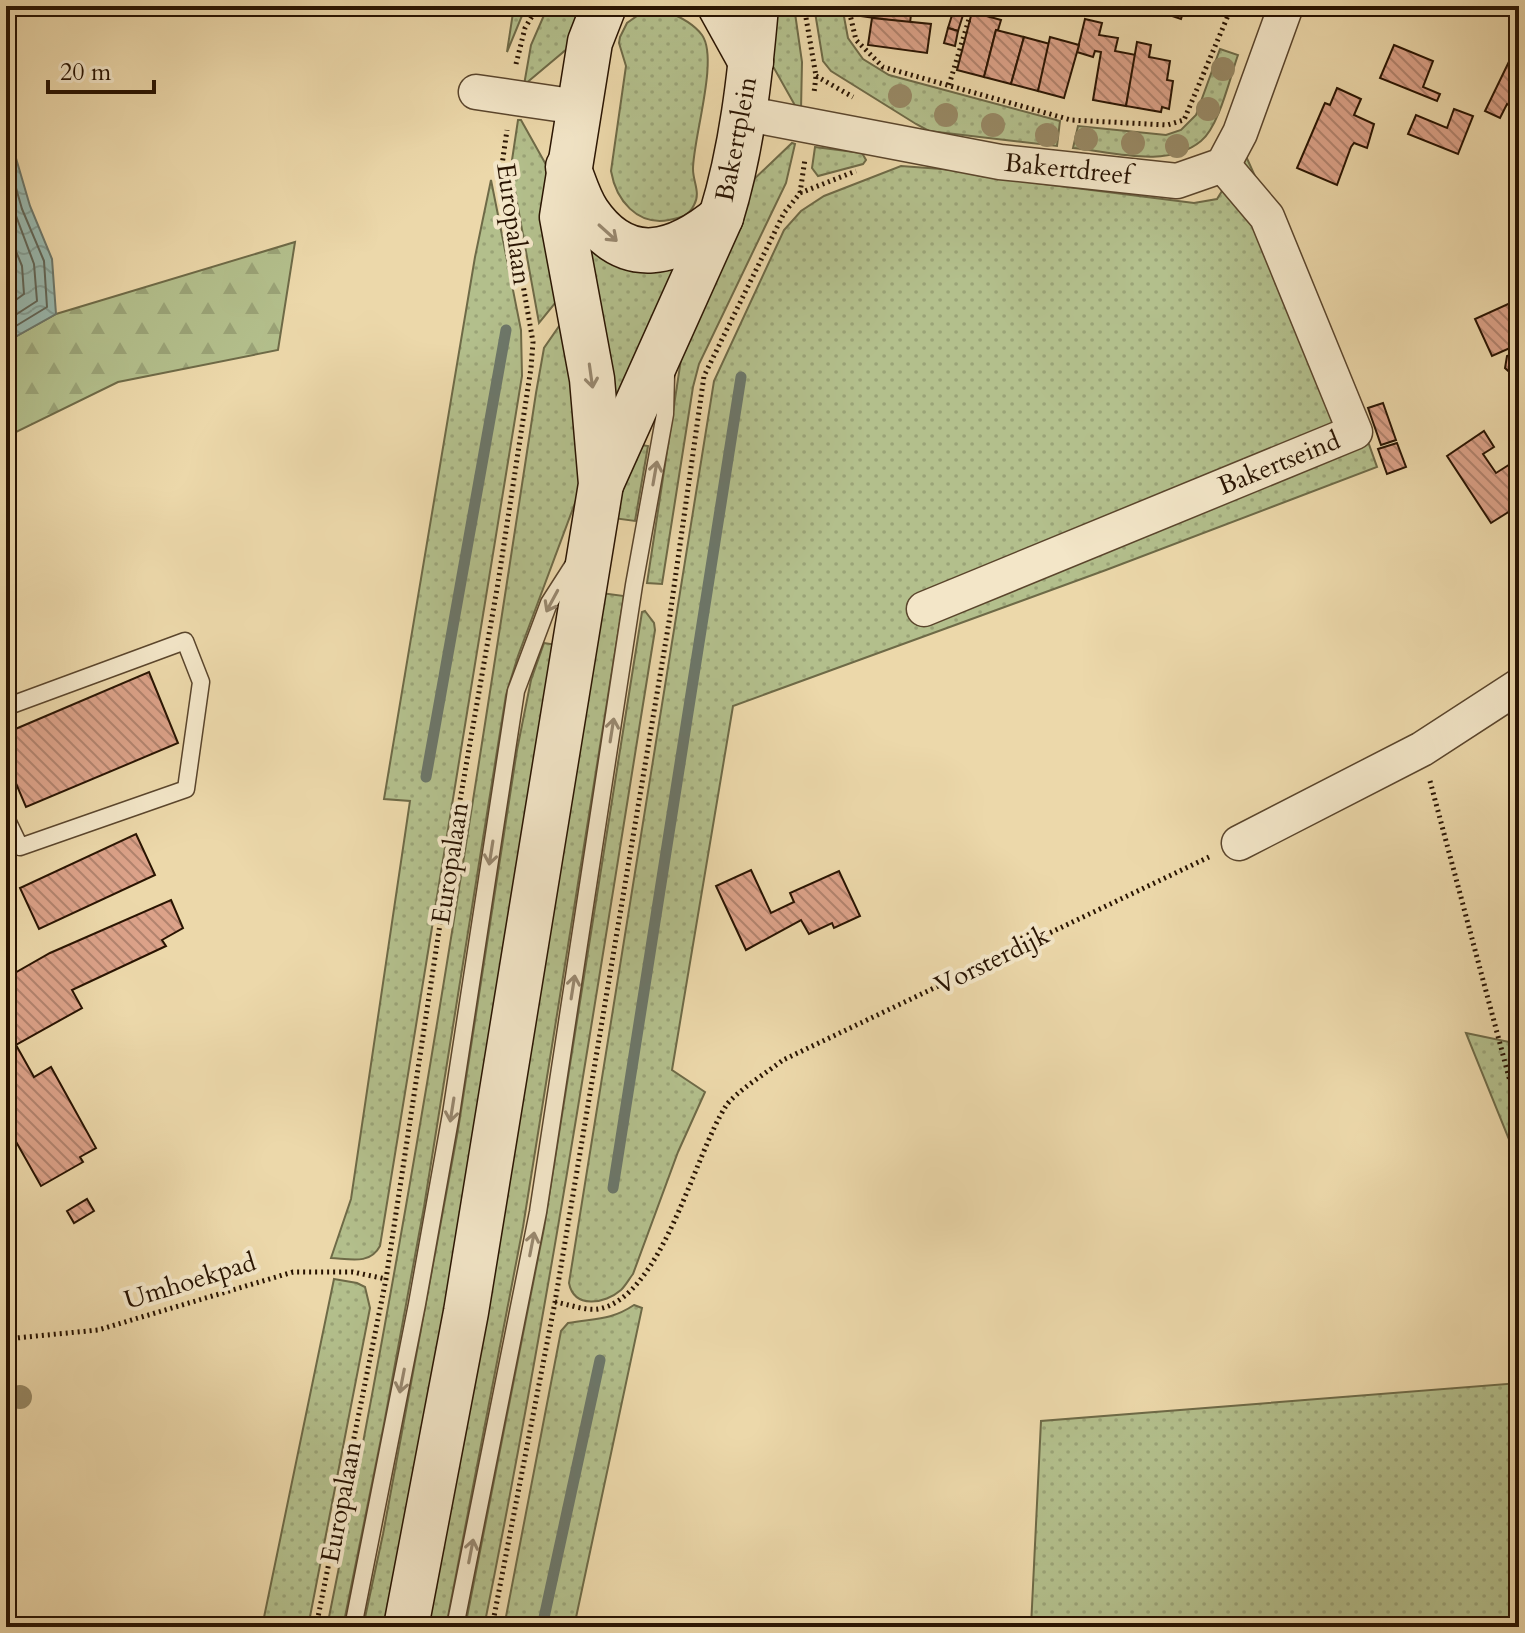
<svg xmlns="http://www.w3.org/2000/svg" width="1525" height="1633" font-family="Cardo,serif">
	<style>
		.grass { fill: url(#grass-dots); stroke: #6e6a47; stroke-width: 2 }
		.forest { fill: url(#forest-firs); stroke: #6e6a47; stroke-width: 2 }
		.water { fill: url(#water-waves); stroke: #6c776a; stroke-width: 2 }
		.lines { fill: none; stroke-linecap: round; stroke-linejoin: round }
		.shore { stroke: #616658; stroke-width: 2 }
		.stream { stroke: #6c776a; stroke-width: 11 }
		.building { fill: url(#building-back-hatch); stroke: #291402; stroke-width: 2 }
		.service-casing { stroke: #5a452c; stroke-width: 19 }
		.minor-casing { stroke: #5a452c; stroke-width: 37 }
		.secondary-casing { stroke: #291402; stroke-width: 47 }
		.path { stroke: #291402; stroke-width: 5; stroke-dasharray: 2 4; stroke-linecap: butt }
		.service { stroke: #f3e6c8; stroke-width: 16 }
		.minor { stroke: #f3e6c8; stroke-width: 34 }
		.secondary { stroke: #f3e6c8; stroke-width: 44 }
		.tree { fill: #978864 }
		.oneway { stroke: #98886f }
		.labels { text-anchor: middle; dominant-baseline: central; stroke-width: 8; stroke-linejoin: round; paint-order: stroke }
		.street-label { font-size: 26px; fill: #291402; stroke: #f3e6c8 }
	</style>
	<defs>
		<pattern id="grass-dots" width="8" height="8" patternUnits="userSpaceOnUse" patternTransform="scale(2)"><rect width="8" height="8" fill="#b3bf8c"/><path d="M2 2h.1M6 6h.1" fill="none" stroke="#9aa377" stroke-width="1.8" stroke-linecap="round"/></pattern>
		<pattern id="forest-firs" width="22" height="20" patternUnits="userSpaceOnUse" patternTransform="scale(2)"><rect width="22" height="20" fill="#b3bf8c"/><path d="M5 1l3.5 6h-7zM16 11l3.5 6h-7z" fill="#9aa377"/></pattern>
		<pattern id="water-waves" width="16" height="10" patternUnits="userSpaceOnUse" patternTransform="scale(2)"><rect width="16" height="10" fill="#99b9af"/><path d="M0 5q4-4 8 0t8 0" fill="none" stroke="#849e95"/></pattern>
		<pattern id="building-back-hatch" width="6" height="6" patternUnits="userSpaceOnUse" patternTransform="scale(2)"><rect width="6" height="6" fill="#dca289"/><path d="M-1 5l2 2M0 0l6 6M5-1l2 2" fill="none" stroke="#b2836e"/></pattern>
	</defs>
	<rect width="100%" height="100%" fill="#ecd8aa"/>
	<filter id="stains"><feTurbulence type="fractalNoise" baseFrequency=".0025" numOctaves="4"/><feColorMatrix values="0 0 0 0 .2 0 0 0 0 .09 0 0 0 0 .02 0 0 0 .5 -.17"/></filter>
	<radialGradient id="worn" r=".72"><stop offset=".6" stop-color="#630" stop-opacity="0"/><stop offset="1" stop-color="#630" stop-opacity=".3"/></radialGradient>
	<g class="grass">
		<path d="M514,6H526L507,52Z"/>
		<path d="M548,6H591L568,48L524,85L531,45Z"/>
		<path d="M767,6H794L802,62L801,110L797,109L770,61Z"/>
		<path d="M814,6H842L848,38L863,59L889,75L1060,121L1057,146L929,131L916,124L831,71L823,61Z"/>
		<path d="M667,12C681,17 693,23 702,35C719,59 693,138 693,169C693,182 701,193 694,205C689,216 680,218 669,220C637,226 616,200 611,171L626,66L619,43L620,37L627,23L637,16Z"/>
		<path d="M1220,49L1238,55C1230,77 1219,127 1201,141C1167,169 1113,152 1073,148L1078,126L1166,135L1181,130L1196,115Z"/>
		<path d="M518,120H521L549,170L556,302L539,323L513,180L512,160Z"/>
		<path d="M792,143L795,144L786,183L699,364L693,387L662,584L647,583L685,333L751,182Z"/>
		<path d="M815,147L862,153L866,160L863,164L818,176L812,168Z"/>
		<path d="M1245,154L1344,374L1377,467L1106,570L733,706L672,1070L705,1092L678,1152L633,1274C629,1279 626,1285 621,1290C605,1304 574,1309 569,1283L714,381L784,230L801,211L824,196L901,166L955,170L981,176L1194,203L1217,199Z"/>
		<path d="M491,180L521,330L522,376L380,1246C370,1265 350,1259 331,1258L351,1199L410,801L384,799L475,257Z"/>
		<path d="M586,228L674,266L684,276L619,427Z"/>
		<path d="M564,319L585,419L578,495L518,656L506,695L424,1207L384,1424L343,1627H327C410,1218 473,806 536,393L544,348Z"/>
		<path d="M635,444L648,446L635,521L613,518Z"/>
		<path d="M601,593L624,596L523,1227L446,1627H425L464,1441Z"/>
		<path d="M645,611L654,623L655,630C601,963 551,1296 484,1627H465L544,1228L642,612Z"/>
		<path d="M544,643L557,645L466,1217L384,1627H363L383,1534L458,1130L517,750L531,680Z"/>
		<path d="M1466,1033L1519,1044V1164Z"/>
		<path d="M334,1279L357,1283L365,1287L370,1308L308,1627H262Z"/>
		<path d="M634,1305L642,1308L574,1627H504L561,1331L568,1323C594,1318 610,1321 634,1305Z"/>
		<path d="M1519,1383V1627H1031L1041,1421Z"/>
	</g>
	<path class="forest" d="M295,242L278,350L118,382L6,437V342L56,314Z"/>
	<path class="water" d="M6,124L30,206L52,259L56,314L6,342Z"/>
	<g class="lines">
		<g class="shore">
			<path d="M6,153L22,209L44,261L47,307L6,332"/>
			<path d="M6,189L34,264L37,301L6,321"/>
			<path d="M6,227L22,266L24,294L6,307"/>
		</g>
		<g class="stream">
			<path d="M426,777L506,330"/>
			<path d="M613,1188L741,377"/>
			<path d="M542,1627L600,1360"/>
		</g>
	</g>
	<g class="building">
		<path d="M861,6H912L910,23L860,16Z"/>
		<path d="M1149,6H1185L1181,19L1148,8Z"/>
		<path d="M953,12L963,15L958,31L948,28Z"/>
		<path d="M972,12L1001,20L998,30H996L984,77L957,70Z"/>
		<path d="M872,18L931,24L927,53L868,45Z"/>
		<path d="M1085,19L1102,23L1099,35L1118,38L1115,51L1136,55L1126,106L1093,100L1101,52L1095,51L1093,57L1077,52Z"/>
		<path d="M948,28L958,31L955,46L944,43Z"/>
		<path d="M996,30L1024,37L1011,84L984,77Z"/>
		<path d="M1024,37L1050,44L1038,91L1011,84Z"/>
		<path d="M1050,37L1079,45L1064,98L1038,91Z"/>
		<path d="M1519,41V110L1507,104L1500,118L1485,111Z"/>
		<path d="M1137,42L1151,45L1149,57L1170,61L1167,80L1173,81L1169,109L1162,107L1161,112L1126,106Z"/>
		<path d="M1394,45L1433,61L1423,87L1440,94L1437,101L1380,78Z"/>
		<path d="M1337,88L1361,99L1354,115L1374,124L1367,148L1354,143L1351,147L1337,185L1297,168L1324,105L1325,103L1330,105Z"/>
		<path d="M1454,109L1473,116L1458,154L1408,134L1416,115L1447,128Z"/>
		<path d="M1519,299V344L1492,356L1475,319Z"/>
		<path d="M1519,352V374L1514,376L1505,368L1507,356Z"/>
		<path d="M1383,403L1396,440L1381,445L1368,408Z"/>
		<path d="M1484,431L1494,447L1483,454L1496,473L1515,461L1519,466V500L1515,502L1518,506L1491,523L1447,456Z"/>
		<path d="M1397,443L1406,467L1387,474L1378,449Z"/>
		<path d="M149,672L178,743L26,807L6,760V733Z"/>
		<path d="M136,834L155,875L39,929L20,888Z"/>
		<path d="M751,870L771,913L794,902L790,893L839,871L860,916L834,928L832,923L809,934L801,920L746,950L716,886Z"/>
		<path d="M171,900L183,928L162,940L166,946L72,990L82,1008L16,1045L34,1077L51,1067L96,1148L80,1157L83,1162L41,1186L6,1124V978L50,953Z"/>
		<path d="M87,1199L94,1211L74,1223L67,1211Z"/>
	</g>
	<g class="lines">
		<defs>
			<g id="service">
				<path d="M6,707L185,641L201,682L186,789L20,847L6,818"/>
				<path d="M353,1627L417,1304L451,1114L516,691L549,603L574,564"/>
				<path d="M455,1627L538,1212L634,585L665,414L666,375"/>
			</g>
			<g id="minor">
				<path d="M476,92L578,107"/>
				<path d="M743,113L1000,162L1177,181L1223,165L1240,133L1286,6"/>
				<path d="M924,609L1355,432L1267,217L1223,165"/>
				<path d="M1239,843L1422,749L1519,686"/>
			</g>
			<g id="secondary">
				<path d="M720,6L751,62"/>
				<path d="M568,167C574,182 579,200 588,213C627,270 676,254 721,217"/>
				<path d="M602,482L721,217C742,149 750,76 756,6"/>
				<path d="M406,1627L466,1312L601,484L592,379L562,217L590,42L604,6"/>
			</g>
		</defs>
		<use href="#service" class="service-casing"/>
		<use href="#minor" class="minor-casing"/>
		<use href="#secondary" class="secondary-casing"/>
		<g class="path">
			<path d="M804,6L816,76L814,93"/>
			<path d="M848,6L856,40L883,67L1071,120L1167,125L1184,120L1232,6"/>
			<path d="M516,64L525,28L538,6"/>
			<path d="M816,76L853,97"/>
			<path d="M949,85L973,6"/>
			<path d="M800,193L856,171"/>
			<path d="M1430,781L1519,1115"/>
			<path d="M555,1302C568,1304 585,1311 598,1309C662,1298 694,1155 726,1106C734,1093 769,1071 783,1060L1209,857"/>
			<path d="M6,1339L98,1330L293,1272H353L386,1279"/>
			<path d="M316,1627L386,1279L451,852L498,583L531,368L533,342L502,165L507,130"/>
			<path d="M492,1627L555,1302L669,622L704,376L784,213L800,193L805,159"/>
		</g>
		<use href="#service" class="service"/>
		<use href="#minor" class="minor"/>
		<use href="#secondary" class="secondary"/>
	</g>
	<g class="tree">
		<circle cx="1223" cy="69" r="12"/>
		<circle cx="900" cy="96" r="12"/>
		<circle cx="1208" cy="109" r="12"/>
		<circle cx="946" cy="115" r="12"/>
		<circle cx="993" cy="125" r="12"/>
		<circle cx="1047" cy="135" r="12"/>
		<circle cx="1086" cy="139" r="12"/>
		<circle cx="1133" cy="143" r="12"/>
		<circle cx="1177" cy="146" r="12"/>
		<circle cx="20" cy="1397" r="12"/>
	</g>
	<defs><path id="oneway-shaft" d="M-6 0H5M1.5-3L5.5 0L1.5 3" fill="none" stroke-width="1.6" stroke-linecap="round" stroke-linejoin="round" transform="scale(2)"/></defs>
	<g class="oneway">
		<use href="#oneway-shaft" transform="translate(608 233) rotate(42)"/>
		<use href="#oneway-shaft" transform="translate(591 376) rotate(82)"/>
		<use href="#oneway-shaft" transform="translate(655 473) rotate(-80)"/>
		<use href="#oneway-shaft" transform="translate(552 601) rotate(118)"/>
		<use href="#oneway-shaft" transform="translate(612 730) rotate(-81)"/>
		<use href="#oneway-shaft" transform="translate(491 853) rotate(99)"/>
		<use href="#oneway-shaft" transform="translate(573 987) rotate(-81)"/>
		<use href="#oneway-shaft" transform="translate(452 1110) rotate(99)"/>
		<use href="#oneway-shaft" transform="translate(532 1244) rotate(-79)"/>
		<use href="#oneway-shaft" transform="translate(402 1381) rotate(101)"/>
		<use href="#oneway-shaft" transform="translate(471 1551) rotate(-79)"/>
	</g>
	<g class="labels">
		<g class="street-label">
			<text transform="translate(736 139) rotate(-79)">Bakertplein</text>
			<text transform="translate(1068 169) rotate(6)">Bakertdreef</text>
			<text transform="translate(514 224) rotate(82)">Europalaan</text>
			<text transform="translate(1279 463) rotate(-22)">Bakertseind</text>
			<text transform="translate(450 863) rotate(-81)">Europalaan</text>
			<text transform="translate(992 960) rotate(-26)">Vorsterdijk</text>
			<text transform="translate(190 1281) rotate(-17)">Umhoekpad</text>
			<text transform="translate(341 1502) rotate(-79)">Europalaan</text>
		</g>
	</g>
	<rect width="1525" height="1633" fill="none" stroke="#ecd8aa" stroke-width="32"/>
	<rect x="8" y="8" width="1509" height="1617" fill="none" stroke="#291402" stroke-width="4"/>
	<rect x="16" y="16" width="1493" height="1601" fill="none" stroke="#291402" stroke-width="2"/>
	<path d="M48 80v12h106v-12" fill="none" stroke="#291402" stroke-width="4"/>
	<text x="60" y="80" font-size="24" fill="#291402" stroke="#f3e6c8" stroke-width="6" paint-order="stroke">20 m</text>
	<rect width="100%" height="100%" filter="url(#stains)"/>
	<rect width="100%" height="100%" fill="url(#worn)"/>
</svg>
